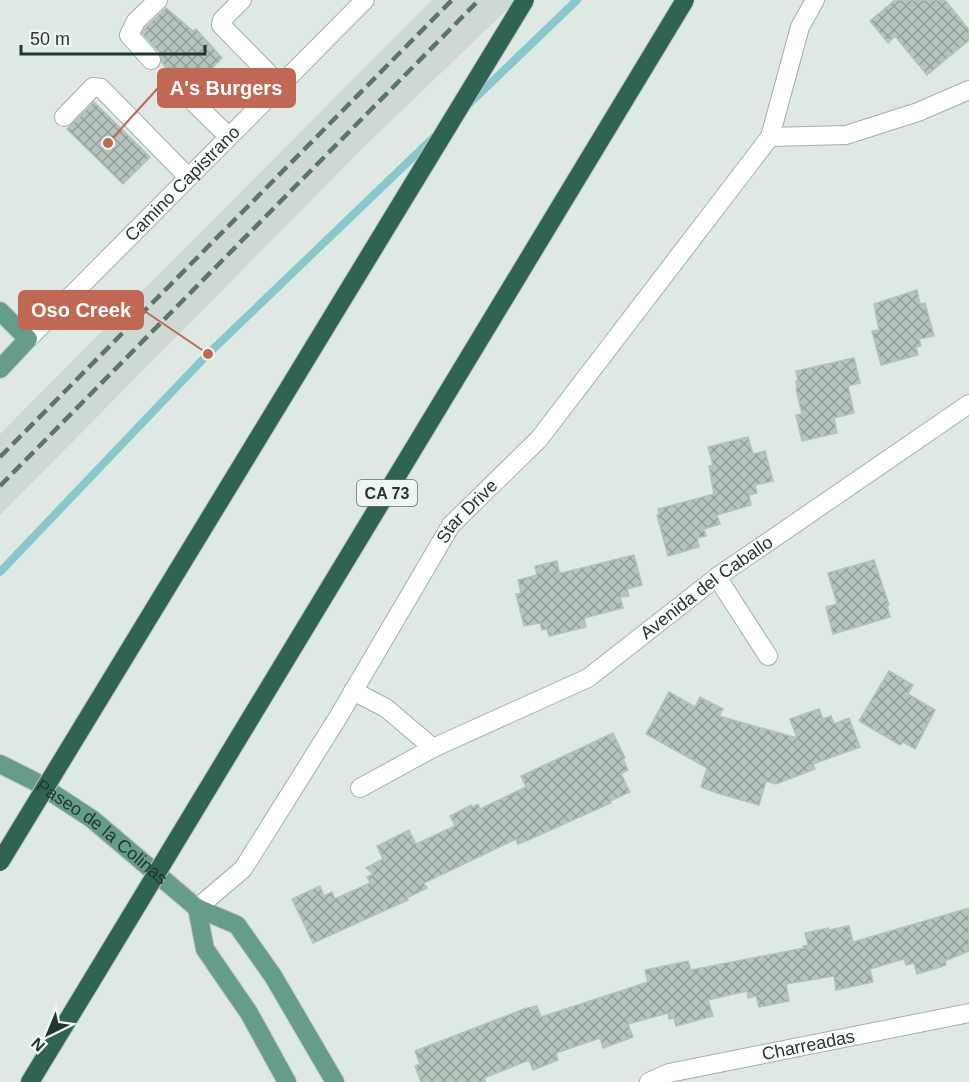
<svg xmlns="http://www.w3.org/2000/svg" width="969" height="1082" font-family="Arial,sans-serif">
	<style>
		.built { fill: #ced9d3 }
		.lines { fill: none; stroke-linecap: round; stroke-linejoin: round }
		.stream { stroke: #8ac7cc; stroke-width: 8 }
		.building { fill: url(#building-cross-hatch); stroke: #b2c3ba; stroke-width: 1.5 }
		.minor-casing { stroke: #a2b0aa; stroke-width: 20 }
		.major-casing { stroke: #bcc3c1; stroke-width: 20 }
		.highway-casing { stroke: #bcc3c1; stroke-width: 20 }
		.minor { stroke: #fff; stroke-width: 18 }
		.major { stroke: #669c8a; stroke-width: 18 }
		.highway { stroke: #2f6353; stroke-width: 18 }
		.rail { stroke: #5c746b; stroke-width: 4.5; stroke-dasharray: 12 6; stroke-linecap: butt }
		.highway-bridge-casing { stroke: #bcc3c1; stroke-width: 20; stroke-linecap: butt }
		.highway-bridge { stroke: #2f6353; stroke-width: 18 }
		.labels { text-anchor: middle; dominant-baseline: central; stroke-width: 4.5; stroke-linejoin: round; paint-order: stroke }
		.shield { fill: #eff6f2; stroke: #5f716a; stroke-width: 1.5 }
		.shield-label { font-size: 16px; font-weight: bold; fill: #213830 }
		.street-label { font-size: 18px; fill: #213830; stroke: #eff6f2 }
		.leader { fill: none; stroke: #c16855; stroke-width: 2 }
		.callout-dot { fill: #c16855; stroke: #eff6f2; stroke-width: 2 }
		.callout { fill: #c16855; stroke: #c16855; stroke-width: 2 }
		.callout-label { font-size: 20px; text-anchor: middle; font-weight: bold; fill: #fff }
	</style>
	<defs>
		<pattern id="building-cross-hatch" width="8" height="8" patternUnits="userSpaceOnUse" patternTransform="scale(1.5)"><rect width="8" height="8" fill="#b5c4bd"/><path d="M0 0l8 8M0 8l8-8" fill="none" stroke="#93a09a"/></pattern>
	</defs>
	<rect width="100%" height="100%" fill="#dfe9e4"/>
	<path class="built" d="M432,0H517L367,144L0,515V434Z"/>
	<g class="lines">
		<g class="stream">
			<path d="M470,103L577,0"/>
			<path d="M0,572L208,354L433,138"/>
		</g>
	</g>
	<g class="building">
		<path d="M895,0H945L969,30V40L927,75L895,36L888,43L870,21Z"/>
		<path d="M166,8L193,31L196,29L222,58L194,87L175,69L165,66L162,63L160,53L142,33L145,28Z"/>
		<path d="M94,102L150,157L123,184L67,129Z"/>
		<path d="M917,290L920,304L925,303L934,336L919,339L921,346L916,347L918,355L881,365L872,331L879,330L874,304Z"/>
		<path d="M854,358L860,383L848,386L854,413L834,418L837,433L802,441L796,415L802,414L796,389L797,388L796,381H798L796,371Z"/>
		<path d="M748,437L753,454L765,451L773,481L755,485L757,493L749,495L751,505L717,515L720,524L704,529L706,536L697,538L699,547L668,556L657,515H659L658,509L714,494L709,466L713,465L708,447Z"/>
		<path d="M634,555L642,585L627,589L629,596L620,597L623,608L584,618L586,627L549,636L547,629L542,630L540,623L524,626L516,594L521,593L518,580L537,575L535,566L557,561L559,572L562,573Z"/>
		<path d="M874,560L889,605H887L890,617L833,634L826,607L837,604L828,573Z"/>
		<path d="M889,671L913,685L908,694L935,710L915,749L903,742L900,745L859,721Z"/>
		<path d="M669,692L695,707L700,697L723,709L719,716L797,738L790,719L819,709L823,719L831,716L834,724L849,718L860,747L813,764L815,769L776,784L766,781L759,805L717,793L701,787L707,768L646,734Z"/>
		<path d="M613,733L625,758L623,759L628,770L621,774L630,792L610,801L611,803L526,841L518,844L516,839L424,883L427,888L407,898L408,900L313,943L292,899L320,886L324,896L332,892L335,899L370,883L367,877L373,874L366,868L383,859L377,846L409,830L416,844L455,826L450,816L471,805L472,807L478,804L480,809L526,787L521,776Z"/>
		<path d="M969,908V951L945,961L946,965L940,967L917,974L914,963L906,965L904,959L870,969L873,982L836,990L834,976L786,984L789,1001L759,1007L756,996L748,998L747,991L708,1000L713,1016L676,1026L674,1018L669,1019L668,1013L628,1024L633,1037L603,1048L600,1038L556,1053L558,1060L533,1070L529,1060L484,1078L486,1082H421L415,1066L420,1064L415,1051L524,1009L537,1006L541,1017L648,982L645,970L688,961L691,970L804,948L803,946L808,945L805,933L828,928L829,930L849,926L853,942Z"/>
	</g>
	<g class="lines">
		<defs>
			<g id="minor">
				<path d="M242,0L222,20L221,25L280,85"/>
				<path d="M151,60L129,35L136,21L158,0"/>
				<path d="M168,77L228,136"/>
				<path d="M64,117L93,87L101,88L188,177"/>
				<path d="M770,137L846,135L918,112L969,90"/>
				<path id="s1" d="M28,339L365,0"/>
				<path d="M717,577L768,656"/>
				<path id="s2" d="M353,691L386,708L433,748L588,678L717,577L969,404"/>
				<path d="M360,788L433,748"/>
				<path id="s3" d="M197,908L243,869L337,719L451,525L539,439L770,137L800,27L815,0"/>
				<path id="s4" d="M649,1082L669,1073L969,1013"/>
			</g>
			<g id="major">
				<path d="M0,311L28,339L0,369"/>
				<path id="s5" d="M0,764L34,781L92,819L197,908L237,925L273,976L335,1082"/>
				<path d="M197,908L205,949L249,1013L287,1082"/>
			</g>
			<path id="highway" d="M30,1082L89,985"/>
		</defs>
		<use href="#minor" class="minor-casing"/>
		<use href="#major" class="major-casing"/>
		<use href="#highway" class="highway-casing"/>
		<use href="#minor" class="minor"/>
		<use href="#major" class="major"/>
		<use href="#highway" class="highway"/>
		<g class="rail">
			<path d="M0,457L452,0"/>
			<path d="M0,486L479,0"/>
		</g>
		<defs>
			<g id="highway-bridge">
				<path d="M0,862L525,0"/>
				<path d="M89,985L685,0"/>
			</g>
		</defs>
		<use href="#highway-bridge" class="highway-bridge-casing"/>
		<use href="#highway-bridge" class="highway-bridge"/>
	</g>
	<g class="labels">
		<rect class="shield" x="357" y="480" width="60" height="26" rx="4.5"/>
		<g class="shield-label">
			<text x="387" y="493">CA 73</text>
		</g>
		<g class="street-label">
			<text stroke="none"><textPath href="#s1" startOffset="219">Camino Capistrano</textPath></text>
			<text stroke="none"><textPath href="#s3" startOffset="483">Star Drive</textPath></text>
			<text stroke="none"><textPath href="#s2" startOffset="418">Avenida del Caballo</textPath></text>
			<text stroke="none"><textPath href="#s5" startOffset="123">Paseo de la Colinas</textPath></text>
			<text stroke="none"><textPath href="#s4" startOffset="164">Charreadas</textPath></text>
		</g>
	</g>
	<path class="leader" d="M108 143L158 88M208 354L143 310"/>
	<g class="callout-dot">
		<circle cx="108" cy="143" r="6"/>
		<circle cx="208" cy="354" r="6"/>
	</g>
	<g class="callout">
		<rect x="158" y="69" width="137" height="38" rx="6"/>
		<rect x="19" y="291" width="124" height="38" rx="6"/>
	</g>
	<g class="callout-label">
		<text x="226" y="95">A's Burgers</text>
		<text x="81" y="317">Oso Creek</text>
	</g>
	<g transform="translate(48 1034) rotate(223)" stroke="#eff6f2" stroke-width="4.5" paint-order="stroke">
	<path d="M0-4.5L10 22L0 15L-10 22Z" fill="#213830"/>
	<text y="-9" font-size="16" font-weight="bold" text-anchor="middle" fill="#213830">N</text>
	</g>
	<path d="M21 45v9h184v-9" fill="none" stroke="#213830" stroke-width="3"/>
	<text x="30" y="45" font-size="18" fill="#213830" stroke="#eff6f2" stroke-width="4.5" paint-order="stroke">50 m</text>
</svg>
